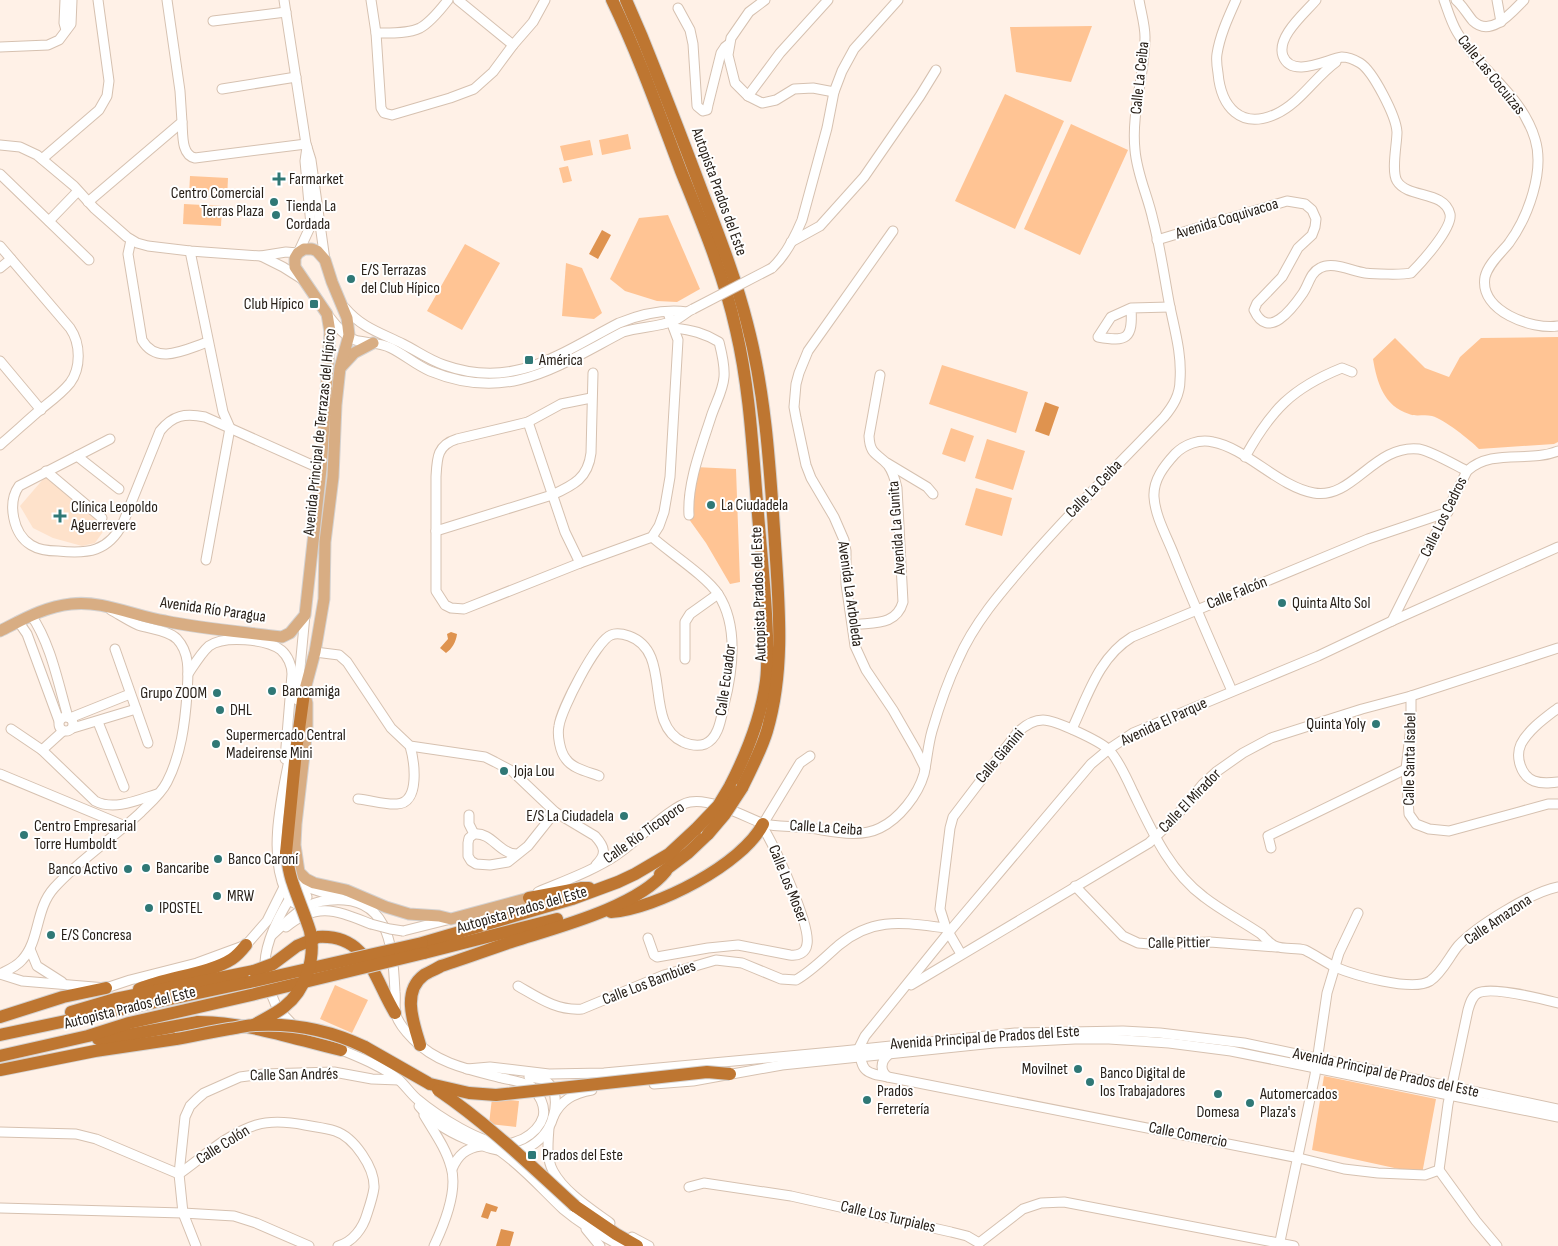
<svg xmlns="http://www.w3.org/2000/svg" width="1558" height="1246" font-family="'Sofia Sans Condensed',sans-serif">
	<style>
		.built { fill: #fee2cb }
		.green { fill: #ffc494 }
		.water { fill: #df934f }
		.lines { fill: none; stroke-linecap: round; stroke-linejoin: round }
		.minor-casing { stroke: #d6c1b0; stroke-width: 11 }
		.major-casing { stroke: #d4d2d1; stroke-width: 13 }
		.highway-casing { stroke: #d4d2d1; stroke-width: 14 }
		.minor { stroke: #fff; stroke-width: 9 }
		.major { stroke: #d8ad83; stroke-width: 11 }
		.highway { stroke: #be7631; stroke-width: 12 }
		.minor-bridge-casing { stroke: #d6c1b0; stroke-width: 11; stroke-linecap: butt }
		.highway-bridge-casing { stroke: #d4d2d1; stroke-width: 14; stroke-linecap: butt }
		.minor-bridge { stroke: #fff; stroke-width: 9 }
		.highway-bridge { stroke: #be7631; stroke-width: 12 }
		.poi-dot { fill: #2f7876; stroke: #fff; stroke-width: 2 }
		.labels { text-anchor: middle; dominant-baseline: central; stroke-width: 4; stroke-linejoin: round; paint-order: stroke }
		.street-label { font-size: 16px; fill: #282019; stroke: #fff }
		.poi-label { font-size: 16px; fill: #282019; stroke: #fff; text-anchor: start }
	</style>
	<rect width="100%" height="100%" fill="#fff1e7"/>
	<path class="built" d="M45,477L107,526L95,543L82,546L53,538L33,528L20,506Z"/>
	<g class="green">
		<path d="M1092,26L1071,82L1016,72L1010,27Z"/>
		<path d="M1005,94L1064,121L1015,229L955,201Z"/>
		<path d="M1071,124L1128,150L1080,255L1024,229Z"/>
		<path d="M628,134L631,149L602,155L599,140Z"/>
		<path d="M590,140L593,155L564,161L560,146Z"/>
		<path d="M568,166L572,181L563,183L559,168Z"/>
		<path d="M190,176L228,178L227,198L189,196Z"/>
		<path d="M184,204L222,206L221,226L183,224Z"/>
		<path d="M668,215L700,289L677,302L657,301L625,291L610,279L639,218Z"/>
		<path d="M465,244L500,263L462,330L427,311Z"/>
		<path d="M566,263L582,268L602,313L594,319L562,316Z"/>
		<path d="M1558,337V442L1554,444L1479,449C1470,440 1444,419 1432,416C1424,414 1416,417 1409,414C1384,406 1377,383 1373,359L1395,338L1425,368L1449,377L1460,357L1481,338Z"/>
		<path d="M942,365L1028,392L1016,433L929,404Z"/>
		<path d="M951,428L974,436L965,462L942,454Z"/>
		<path d="M987,439L1025,451L1013,490L975,478Z"/>
		<path d="M695,467L736,469L740,582L730,584L706,543L686,515L684,496Z"/>
		<path d="M976,488L1012,498L1002,536L965,525Z"/>
		<path d="M335,985L368,1000L352,1033L320,1019Z"/>
		<path d="M1324,1076L1436,1099L1422,1174L1312,1150Z"/>
		<path d="M492,1098L519,1101L516,1127L489,1124Z"/>
	</g>
	<g class="water">
		<path d="M602,230L611,235L598,259L589,254Z"/>
		<path d="M1045,402L1059,407L1049,436L1035,431Z"/>
		<path d="M451,632L457,634C456,642 452,649 446,653L440,648L448,639L447,634Z"/>
		<path d="M486,1203L498,1207L496,1212L491,1211L488,1219L481,1217Z"/>
		<path d="M501,1229L514,1232L510,1246H496Z"/>
	</g>
	<g class="lines">
		<defs>
			<g id="minor">
				<path d="M65,0L64,23L66,30"/>
				<path d="M284,0L306,144L311,160L325,260"/>
				<path d="M371,0L376,33L381,108L384,113L392,115L450,98L474,89L493,72L513,45L533,22L545,0"/>
				<path d="M458,0L513,45"/>
				<path d="M765,0L749,12L731,38L728,55L735,83L748,96L762,103L776,100L794,89L813,88L834,92"/>
				<path d="M1236,0C1228,18 1220,35 1217,54C1216,60 1217,67 1218,73C1221,107 1241,130 1276,114C1300,103 1315,77 1336,62"/>
				<path d="M1444,0C1448,11 1451,22 1457,32C1479,70 1521,93 1535,139C1545,171 1528,217 1509,243C1501,253 1488,264 1485,277C1479,311 1532,330 1558,326"/>
				<path d="M1456,0C1463,6 1467,14 1473,21C1491,38 1512,12 1524,0"/>
				<path d="M1497,0L1501,22"/>
				<path d="M678,8L690,30L693,44L697,106L703,111L707,110L708,105L721,53L725,47L729,44"/>
				<path d="M213,21L286,12"/>
				<path d="M376,33C389,33 408,34 420,28C431,22 441,9 448,0"/>
				<path d="M0,47L48,45L59,40L71,24L72,0"/>
				<path d="M222,89L296,77"/>
				<path d="M748,96L780,53L828,0"/>
				<path d="M182,122C183,134 181,155 195,158L306,144"/>
				<path d="M0,145L20,147L37,155L74,186L94,208L127,237L137,243L148,246L190,251L261,256L286,252L298,253L311,225L305,161L307,147"/>
				<path d="M42,159L99,110L107,96L109,81L98,0"/>
				<path d="M0,174L89,260"/>
				<path d="M88,202L182,122L180,91L167,0"/>
				<path d="M49,221L78,191"/>
				<path d="M893,231L808,351L799,373L796,384L794,407L796,418L806,465L811,478L834,517L844,540L846,551V584L855,646L866,670L893,710L916,750L925,768"/>
				<path d="M131,240L128,254L142,340C157,366 186,349 208,342"/>
				<path d="M1157,240L1287,201L1305,204L1312,210L1316,219L1315,227L1312,235L1298,248L1282,277L1257,303L1254,310C1268,341 1292,309 1303,293C1309,284 1310,273 1320,268C1333,261 1351,271 1365,273C1374,274 1402,275 1411,273C1421,263 1453,228 1450,214C1444,190 1408,199 1397,181C1391,171 1397,144 1397,132C1396,116 1373,71 1360,63C1355,60 1348,57 1342,57C1327,59 1292,79 1283,56C1276,37 1305,13 1316,0"/>
				<path d="M791,242L820,226L864,177L920,96L936,70"/>
				<path d="M0,246L70,328C81,344 81,368 70,383C62,393 51,401 41,409C27,421 14,433 0,445"/>
				<path d="M190,251L223,412L230,428"/>
				<path d="M261,256L283,267L302,279"/>
				<path d="M0,268L11,259"/>
				<path d="M772,268C786,255 795,237 802,220L827,128L834,92L842,71L854,49L898,0"/>
				<path d="M345,308C362,328 381,333 403,344C417,351 429,360 444,365C514,390 559,354 619,323C639,315 665,309 687,312"/>
				<path d="M1131,308C1133,339 1127,342 1098,337L1111,317L1131,308L1170,307"/>
				<path d="M327,314C335,324 344,337 358,341C369,343 381,343 391,348C405,355 416,365 430,371C508,403 556,367 623,332C639,327 659,327 673,321C681,318 686,312 693,309"/>
				<path d="M674,328C692,330 704,333 719,342C722,354 725,365 724,377C723,391 715,404 711,417C701,448 687,484 689,515"/>
				<path d="M0,361L41,410"/>
				<path d="M591,398L561,404L528,422L457,439C437,445 437,458 436,477V591L445,605L451,608L464,609L580,563L652,537L659,526L664,512L670,477L678,340L668,313"/>
				<path d="M528,422L565,532L580,563"/>
				<path d="M110,439L19,486C7,503 13,534 31,545C39,550 48,551 58,551C88,554 108,552 123,523L160,431C173,415 185,413 205,417L321,469"/>
				<path d="M77,456L119,489"/>
				<path d="M1245,457C1271,410 1292,388 1342,368L1352,372"/>
				<path d="M887,463L927,487L933,494"/>
				<path d="M46,471L102,518"/>
				<path d="M436,531L552,495C574,485 588,478 591,453L593,373"/>
				<path d="M206,560L230,428"/>
				<path d="M31,615C51,644 58,683 68,717"/>
				<path d="M18,621L27,634L59,721"/>
				<path d="M1392,621L1467,471C1492,448 1529,463 1558,451"/>
				<path d="M853,625C874,622 896,626 903,602L897,488C895,479 893,472 888,465C878,453 870,456 869,436L880,375"/>
				<path d="M115,649L148,743"/>
				<path d="M315,652L339,655L347,662L391,728L410,746L485,757L495,762L512,771L555,812L595,836C605,847 607,854 596,865"/>
				<path d="M685,659V622L690,614L718,594"/>
				<path d="M188,674C194,665 201,653 209,646C224,635 267,639 281,650C288,656 292,666 292,674L285,759"/>
				<path d="M1232,691C1212,645 1192,600 1174,555C1167,537 1155,516 1154,497C1153,480 1164,466 1175,454C1185,444 1199,439 1213,442C1246,448 1279,487 1314,493C1353,500 1374,444 1419,449C1431,451 1455,465 1467,471"/>
				<path d="M1411,696V726L1406,769L1409,814L1416,824L1429,829L1449,831L1519,812L1548,804H1558"/>
				<path d="M297,700L305,615"/>
				<path d="M1558,708C1545,718 1529,729 1521,744C1515,757 1521,776 1534,781C1542,784 1550,783 1558,782"/>
				<circle cx="66" cy="724" r="7"/>
				<path d="M70,718L130,694"/>
				<path d="M98,722L124,787"/>
				<path d="M73,728L136,709"/>
				<path d="M11,729L42,750L95,801C114,811 138,800 157,794"/>
				<path d="M1072,729C1088,695 1099,657 1132,637L1368,539L1448,512"/>
				<path d="M42,750L63,731"/>
				<path d="M291,750C283,792 267,852 286,892C290,900 292,906 302,903L307,897L298,874"/>
				<path d="M0,774L125,826"/>
				<path d="M599,776C589,772 573,769 566,759C560,752 557,735 559,726C561,710 596,641 611,635C616,633 623,634 629,636C674,652 642,723 683,742C690,745 697,747 705,744C719,738 721,718 724,705C733,670 739,626 718,594C706,576 670,553 652,537"/>
				<path d="M358,799C370,800 385,805 397,804C421,803 414,760 410,746"/>
				<path d="M469,815V824L474,834"/>
				<path d="M763,824L800,763L810,756"/>
				<path d="M1271,848L1268,836L1406,769"/>
				<path d="M517,854C499,854 492,832 474,834L469,838L468,843V856L471,861L476,864L490,865L508,862L528,846L555,812"/>
				<path d="M303,886L340,898"/>
				<path d="M1075,886L1123,936L1138,943L1149,944L1210,942L1276,947"/>
				<path d="M538,892C564,881 595,870 618,854C635,843 672,805 690,802C710,798 742,815 761,823C772,827 789,826 801,827C826,829 856,840 880,828C899,819 918,795 924,774C927,760 928,745 932,731C939,707 947,683 958,660C974,623 1001,592 1027,562C1070,512 1118,465 1164,417C1173,406 1180,395 1180,380C1182,353 1174,328 1169,302C1164,275 1160,246 1153,220C1148,196 1137,175 1135,150C1131,112 1145,75 1145,37C1145,25 1141,12 1139,0"/>
				<path d="M286,927C318,901 337,911 371,924"/>
				<path d="M403,931L451,919"/>
				<path d="M272,935C297,912 308,898 344,900C392,903 393,956 395,992C396,999 394,1008 396,1015C399,1024 407,1033 413,1039C437,1064 471,1070 502,1078C512,1080 522,1082 531,1086C539,1094 546,1106 543,1117C540,1127 532,1134 523,1139C518,1141 513,1143 508,1144C483,1146 436,1115 417,1099C410,1093 405,1085 398,1079C380,1065 358,1057 337,1048"/>
				<path d="M648,938L654,955L657,957L708,948L738,945L790,955C798,956 806,953 807,944C811,925 774,845 762,826"/>
				<path d="M30,949L37,966L62,982"/>
				<path d="M961,954L946,928L940,909L950,828L953,817L1017,733C1024,726 1033,720 1043,720C1056,720 1099,741 1108,749C1117,757 1128,781 1133,792C1151,829 1169,871 1204,897C1222,911 1242,921 1261,934C1265,938 1270,944 1275,946C1284,950 1296,947 1305,950C1315,955 1325,962 1335,967C1354,975 1412,992 1430,981C1442,973 1449,957 1458,946C1476,926 1532,892 1558,887"/>
				<path d="M265,971C263,946 277,919 290,898"/>
				<path d="M0,974C8,970 16,967 22,960C40,941 35,909 54,888C79,860 112,839 140,813C149,804 161,794 167,782C181,755 185,723 187,694C188,675 191,654 177,639C168,630 150,629 138,625C129,621 120,615 111,610"/>
				<path d="M0,974L22,981L106,988L130,980L197,963L246,945L267,921L284,887"/>
				<path d="M911,985L1149,843L1173,820L1203,784L1216,772L1243,753L1271,738L1362,709L1411,696L1558,648"/>
				<path d="M268,986L277,1008L295,1027"/>
				<path d="M518,986C539,998 557,1011 582,1009L664,975L716,960L742,963L781,979L796,980C812,971 825,957 839,945C874,916 904,923 946,928"/>
				<path d="M888,1055C880,1062 880,1071 888,1077L1299,1158L1344,1169L1378,1173L1425,1175L1439,1170L1448,1104L1468,1010C1470,1003 1472,996 1478,993C1492,986 1542,999 1558,1003"/>
				<path d="M467,1069L490,1067L549,1074L604,1073L843,1051L1015,1033L1123,1031L1160,1033L1244,1043L1558,1109"/>
				<path d="M888,1077C865,1073 862,1072 859,1048L865,1036L949,932L1091,764L1109,749L1133,733L1318,656L1392,621L1558,547"/>
				<path d="M654,1084L693,1081L782,1065L994,1043L1075,1039H1109L1169,1043L1231,1051L1558,1117"/>
				<path d="M419,1106C431,1121 449,1132 466,1139C482,1146 501,1154 518,1151C530,1149 542,1139 548,1129C556,1115 561,1089 544,1080C540,1078 534,1078 529,1077"/>
				<path d="M424,1115C434,1132 446,1148 451,1167C458,1190 444,1225 434,1246"/>
				<path d="M553,1117C561,1100 574,1093 592,1090"/>
				<path d="M549,1128C548,1142 546,1158 553,1171C564,1192 591,1209 610,1223"/>
				<path d="M0,1132L76,1134L96,1139L179,1174C203,1157 227,1134 256,1125C272,1120 289,1122 305,1125C315,1127 325,1128 335,1131C354,1137 375,1168 374,1188C373,1196 370,1205 367,1214C363,1228 353,1242 338,1246"/>
				<path d="M500,1151C524,1168 542,1189 563,1209C581,1224 601,1236 622,1246"/>
				<path d="M452,1169C458,1155 466,1148 481,1146"/>
				<path d="M1439,1170L1476,1221L1497,1246"/>
				<path d="M689,1187L704,1183L791,1196L951,1232L967,1236L979,1243"/>
				<path d="M0,1208L183,1213L234,1216L256,1223L309,1246"/>
				<path d="M586,1229L600,1246"/>
				<path d="M632,1237L649,1246"/>
				<path d="M979,1243L1023,1209L1041,1203L1064,1202L1294,1246"/>
				<path d="M196,1246L183,1213L179,1174L185,1117L190,1106L197,1099L204,1093L240,1077L263,1074L334,1072L372,1079L399,1080"/>
				<path d="M1279,1246L1315,1075L1327,993L1339,953L1358,913"/>
			</g>
			<g id="major">
				<path d="M341,367L354,353L373,343"/>
				<path d="M0,631C24,619 44,607 71,604C102,600 134,616 165,621C203,629 243,632 282,637L290,633L305,615L321,469L330,332L327,314L295,267V258L298,253L304,249H312L317,251L325,260L332,282L347,318L349,335L340,368L336,405L333,477L325,542L324,599L315,652L304,693L307,703V729L296,824L295,845L299,872L306,879L314,883L346,890L386,907L409,914L439,916L451,919L529,898"/>
			</g>
			<g id="highway">
				<path d="M612,0C639,56 659,113 681,171C702,223 724,275 736,330C751,394 753,460 759,526C762,562 766,599 767,636C767,651 768,666 766,681C761,718 747,753 730,786"/>
				<path d="M626,0L642,37C663,89 683,141 703,194C719,236 736,279 747,323C766,395 770,470 775,544C779,606 785,670 767,731C761,751 751,769 742,788"/>
				<path d="M286,853L296,751L304,693"/>
				<path d="M660,874L688,853L708,834"/>
				<path d="M529,898L582,888H589"/>
				<path d="M611,912C656,909 743,864 763,824"/>
				<path d="M318,937C368,934 374,979 395,1013"/>
				<path d="M422,943L572,899L618,882L635,874L669,854L696,829"/>
				<path d="M424,953L557,919"/>
				<path d="M139,989C167,977 209,974 232,959C238,955 242,950 246,945"/>
				<path d="M71,1012L115,999L254,971"/>
				<path d="M0,1017L63,997L106,988"/>
				<path d="M0,1035L250,982"/>
				<path d="M98,1039L101,1040L198,1022C247,1022 294,1039 341,1050"/>
				<path d="M420,1045C414,1024 401,992 424,975C429,972 436,969 441,966C466,958 490,949 514,941C558,927 637,907 666,871"/>
				<path d="M365,1047L430,1084"/>
				<path d="M0,1056L88,1036L129,1023L255,994"/>
				<path d="M0,1070L95,1051L176,1039"/>
				<path d="M575,1206L616,1234L637,1246"/>
			</g>
		</defs>
		<use href="#minor" class="minor-casing"/>
		<use href="#major" class="major-casing"/>
		<use href="#highway" class="highway-casing"/>
		<use href="#minor" class="minor"/>
		<use href="#major" class="major"/>
		<use href="#highway" class="highway"/>
		<defs>
			<g id="minor-bridge">
				<path d="M693,309L772,268"/>
				<path d="M371,924L390,929L403,931"/>
			</g>
			<g id="highway-bridge">
				<path d="M696,829L718,806L730,786"/>
				<path d="M708,834L725,814L742,788"/>
				<path d="M254,971L273,964L297,946L318,937"/>
				<path d="M250,982L422,943"/>
				<path d="M255,994L424,953"/>
				<path d="M254,1025C264,1019 275,1014 284,1007C306,990 316,958 310,931C305,915 298,899 293,884C289,874 288,863 286,853"/>
				<path d="M176,1039C193,1036 211,1032 229,1029C238,1028 247,1025 256,1025C294,1023 330,1030 365,1047"/>
				<path d="M430,1084L469,1093L496,1095L707,1072L730,1074"/>
				<path d="M438,1090C488,1124 530,1165 575,1206"/>
			</g>
		</defs>
		<use href="#minor-bridge" class="minor-bridge-casing"/>
		<use href="#highway-bridge" class="highway-bridge-casing"/>
		<use href="#minor-bridge" class="minor-bridge"/>
		<use href="#highway-bridge" class="highway-bridge"/>
	</g>
	<g class="poi-dot">
		<path d="M276.5 171.5h5v5h5v5h-5v5h-5v-5h-5v-5h5z"/>
		<circle cx="274" cy="202" r="5"/>
		<circle cx="276" cy="215" r="5"/>
		<circle cx="351" cy="279" r="5"/>
		<rect x="309" y="299" width="10" height="10" rx="2.5"/>
		<rect x="524" y="355" width="10" height="10" rx="2.5"/>
		<circle cx="711" cy="505" r="5"/>
		<path d="M57.5 508.5h5v5h5v5h-5v5h-5v-5h-5v-5h5z"/>
		<circle cx="1282" cy="603" r="5"/>
		<circle cx="272" cy="691" r="5"/>
		<circle cx="217" cy="693" r="5"/>
		<circle cx="220" cy="710" r="5"/>
		<circle cx="1376" cy="724" r="5"/>
		<circle cx="216" cy="744" r="5"/>
		<circle cx="504" cy="771" r="5"/>
		<circle cx="624" cy="816" r="5"/>
		<circle cx="24" cy="835" r="5"/>
		<circle cx="218" cy="859" r="5"/>
		<circle cx="146" cy="868" r="5"/>
		<circle cx="128" cy="869" r="5"/>
		<circle cx="217" cy="896" r="5"/>
		<circle cx="149" cy="908" r="5"/>
		<circle cx="51" cy="935" r="5"/>
		<circle cx="1078" cy="1069" r="5"/>
		<circle cx="1090" cy="1082" r="5"/>
		<circle cx="1218" cy="1094" r="5"/>
		<circle cx="867" cy="1100" r="5"/>
		<circle cx="1250" cy="1103" r="5"/>
		<rect x="527" y="1150" width="10" height="10" rx="2.5"/>
	</g>
	<g class="labels">
		<g class="street-label">
			<text transform="translate(1491 75) rotate(51)">Calle Las Cocuizas</text>
			<text transform="translate(1140 78) rotate(-84)">Calle La Ceiba</text>
			<text transform="translate(719 192) rotate(70)">Autopista Prados del Este</text>
			<text transform="translate(1227 219) rotate(-17)">Avenida Coquivacoa</text>
			<text transform="translate(320 432) rotate(-84)">Avenida Principal de Terrazas del Hípico</text>
			<text transform="translate(1094 489) rotate(-46)">Calle La Ceiba</text>
			<text transform="translate(1444 517) rotate(-64)">Calle Los Cedros</text>
			<text transform="translate(897 528) rotate(-94)">Avenida La Gunita</text>
			<text transform="translate(1237 593) rotate(-22)">Calle Falcón</text>
			<text transform="translate(759 594) rotate(-92)">Autopista Prados del Este</text>
			<text transform="translate(850 594) rotate(82)">Avenida La Arboleda</text>
			<text transform="translate(213 610) rotate(8)">Avenida Río Paragua</text>
			<text transform="translate(726 680) rotate(-82)">Calle Ecuador</text>
			<text transform="translate(1164 722) rotate(-25)">Avenida El Parque</text>
			<text transform="translate(1000 756) rotate(-50)">Calle Gianini</text>
			<text transform="translate(1410 759) rotate(-89)">Calle Santa Isabel</text>
			<text transform="translate(1190 801) rotate(-46)">Calle El Mirador</text>
			<text transform="translate(826 828) rotate(4)">Calle La Ceiba</text>
			<text transform="translate(644 833) rotate(-35)">Calle Río Ticoporo</text>
			<text transform="translate(788 884) rotate(68)">Calle Los Moser</text>
			<text transform="translate(522 910) rotate(-16)">Autopista Prados del Este</text>
			<text transform="translate(1498 920) rotate(-34)">Calle Amazona</text>
			<text transform="translate(1179 943) rotate(-1)">Calle Pittier</text>
			<text transform="translate(649 983) rotate(-21)">Calle Los Bambúes</text>
			<text transform="translate(130 1008) rotate(-14)">Autopista Prados del Este</text>
			<text transform="translate(985 1038) rotate(-4)">Avenida Principal de Prados del Este</text>
			<text transform="translate(1386 1073) rotate(12)">Avenida Principal de Prados del Este</text>
			<text transform="translate(294 1075) rotate(-1)">Calle San Andrés</text>
			<text transform="translate(1188 1135) rotate(11)">Calle Comercio</text>
			<text transform="translate(223 1145) rotate(-32)">Calle Colón</text>
			<text transform="translate(888 1217) rotate(13)">Calle Los Turpiales</text>
		</g>
		<g class="poi-label">
			<text x="289" y="179">Farmarket</text>
			<text x="264" y="193" text-anchor="end">Centro Comercial<tspan x="264" dy="18">Terras Plaza</tspan></text>
			<text x="286" y="206">Tienda La<tspan x="286" dy="18">Cordada</tspan></text>
			<text x="361" y="270">E/S Terrazas<tspan x="361" dy="18">del Club Hípico</tspan></text>
			<text x="304" y="304" text-anchor="end">Club Hípico</text>
			<text x="539" y="360">América</text>
			<text x="721" y="505">La Ciudadela</text>
			<text x="71" y="507">Clínica Leopoldo<tspan x="71" dy="18">Aguerrevere</tspan></text>
			<text x="1292" y="603">Quinta Alto Sol</text>
			<text x="282" y="691">Bancamiga</text>
			<text x="207" y="693" text-anchor="end">Grupo ZOOM</text>
			<text x="230" y="710">DHL</text>
			<text x="1366" y="724" text-anchor="end">Quinta Yoly</text>
			<text x="226" y="735">Supermercado Central<tspan x="226" dy="18">Madeirense Mini</tspan></text>
			<text x="514" y="771">Joja Lou</text>
			<text x="614" y="816" text-anchor="end">E/S La Ciudadela</text>
			<text x="34" y="826">Centro Empresarial<tspan x="34" dy="18">Torre Humboldt</tspan></text>
			<text x="228" y="859">Banco Caroní</text>
			<text x="156" y="868">Bancaribe</text>
			<text x="118" y="869" text-anchor="end">Banco Activo</text>
			<text x="227" y="896">MRW</text>
			<text x="159" y="908">IPOSTEL</text>
			<text x="61" y="935">E/S Concresa</text>
			<text x="1068" y="1069" text-anchor="end">Movilnet</text>
			<text x="1100" y="1073">Banco Digital de<tspan x="1100" dy="18">los Trabajadores</tspan></text>
			<text x="877" y="1091">Prados<tspan x="877" dy="18">Ferretería</tspan></text>
			<text x="1260" y="1094">Automercados<tspan x="1260" dy="18">Plaza's</tspan></text>
			<text x="1218" y="1112" text-anchor="middle">Domesa</text>
			<text x="542" y="1155">Prados del Este</text>
		</g>
	</g>
</svg>
